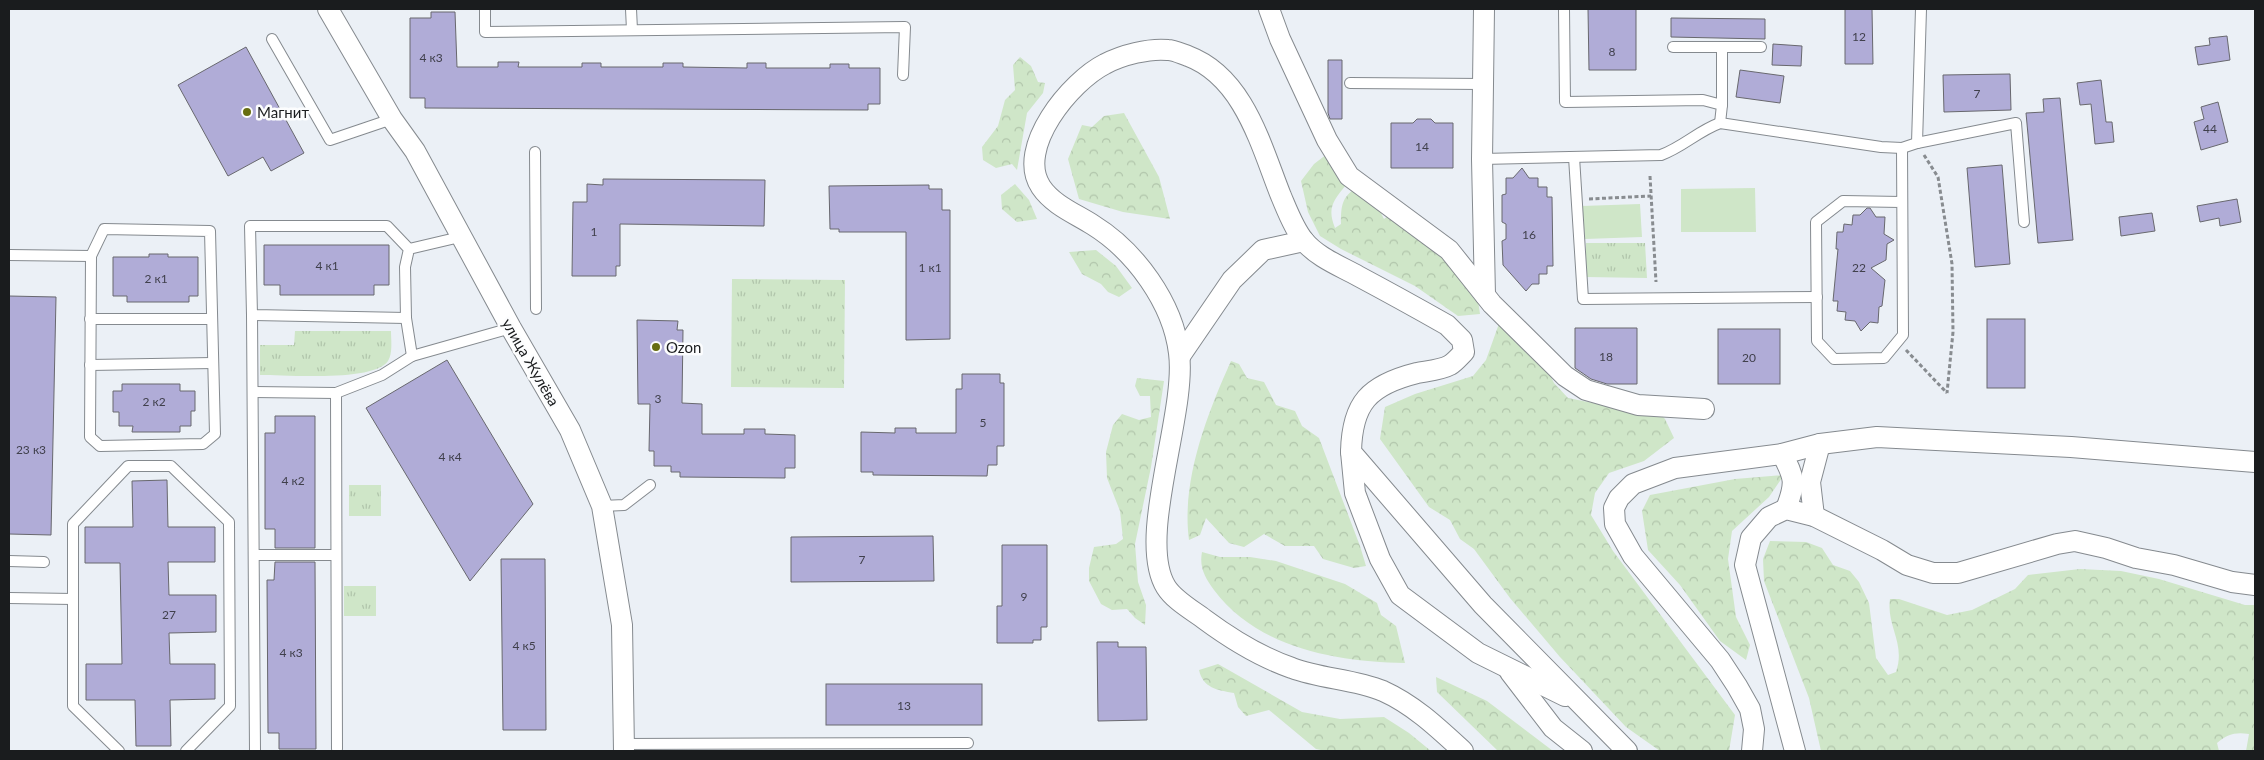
<svg xmlns="http://www.w3.org/2000/svg" width="2264" height="760" font-family="Lato,sans-serif">
	<style>
		.green { fill: #cfe6c8 }
		.forest { fill: url(#forest-crowns) }
		.park { fill: url(#park-tufts) }
		.building { fill: #b0acd7; stroke: #68686e }
		.lines { fill: none; stroke-linecap: round; stroke-linejoin: round }
		.lane-casing { stroke: #858a8f; stroke-width: 12 }
		.street-casing { stroke: #858a8f; stroke-width: 22 }
		.path { stroke: #888c90; stroke-width: 3; stroke-dasharray: 4 2.5; stroke-linecap: butt }
		.lane { stroke: #fff; stroke-width: 10 }
		.street { stroke: #fff; stroke-width: 20 }
		.poi-dot { fill: #676d11; stroke: #fcfdfe; stroke-width: 2 }
		.labels { text-anchor: middle; dominant-baseline: central; stroke-width: 5; stroke-linejoin: round; paint-order: stroke }
		.number-label { font-size: 12px; fill: #40404c }
		.poi-label { font-size: 15px; fill: #1a1c1e; stroke: #fcfdfe; text-anchor: start }
		.street-label { font-size: 15px; fill: #1a1c1e; stroke: #fcfdfe }
	</style>
	<defs>
		<pattern id="forest-crowns" width="20" height="18" patternUnits="userSpaceOnUse" patternTransform="scale(1.25)"><rect width="20" height="18" fill="#cfe6c8"/><path d="M2 6a3 3 0 1 1 6 0M12 15a3 3 0 1 1 6 0" fill="none" stroke="#b1c5ab"/></pattern>
		<pattern id="park-tufts" width="24" height="20" patternUnits="userSpaceOnUse" patternTransform="scale(1.25)"><rect width="24" height="20" fill="#cfe6c8"/><path d="M3 7l-1-3M5 7V3M7 7l1-3M15 17l-1-3M17 17v-4M19 17l1-3" fill="none" stroke="#b1c5ab"/></pattern>
	</defs>
	<rect width="100%" height="100%" fill="#ebf0f6"/>
	<g class="green">
		<path d="M1755,188L1756,232H1681V189Z"/>
		<path d="M1640,204L1642,237L1585,239L1582,206Z"/>
	</g>
	<g class="forest">
		<path d="M1020,57L1031,66L1038,82L1045,83L1043,93L1027,113L1017,170L1012,164L996,168L983,160L982,147L998,126L1005,100L1015,90L1013,65Z"/>
		<path d="M1124,113L1159,177L1170,219L1123,212L1079,199L1068,159L1082,125L1092,127L1104,116Z"/>
		<path d="M1327,154L1346,185C1333,201 1327,208 1335,228L1341,224C1341,209 1341,199 1353,190L1378,207L1384,219L1394,211L1475,281L1480,314L1458,316L1415,286L1341,249L1320,236L1308,212L1301,181L1314,164Z"/>
		<path d="M1015,184L1029,200L1037,219L1017,222L1002,209L1001,195Z"/>
		<path d="M1096,250L1116,266L1132,288L1119,297L1108,292L1101,284L1082,274L1069,252Z"/>
		<path d="M1501,318L1543,361L1554,383L1568,398L1613,407L1657,411L1665,419L1674,438L1644,461L1609,473L1595,493L1591,515L1613,551L1735,715L1729,751H1660L1626,727L1560,657L1510,598L1474,549L1460,539L1450,520L1429,507L1380,439L1385,407L1415,394L1473,376L1486,360Z"/>
		<path d="M1231,361L1239,364L1247,378L1264,382L1276,405L1295,411L1302,426L1319,438L1360,546L1366,566L1354,568L1323,559L1314,546H1285L1264,534L1244,547L1229,543L1206,518L1200,535L1189,540C1181,481 1207,414 1231,361Z"/>
		<path d="M1137,378L1164,381L1151,467L1135,544L1138,582L1146,605L1145,625L1135,618L1127,609L1112,610L1101,604L1089,581V568L1094,547L1116,544L1123,539L1120,511L1107,478L1106,452L1113,425L1122,414L1139,420L1151,417L1150,396H1140L1135,386Z"/>
		<path d="M1784,475L1769,497L1732,531L1728,559L1736,617L1750,645L1746,660L1720,641L1680,585L1648,550L1642,511L1650,495L1735,479Z"/>
		<path d="M1770,541L1806,542L1822,548L1833,565L1850,571L1859,582L1869,603L1876,658L1888,675L1896,672C1906,643 1886,626 1890,599H1899L1947,615L1972,610L2015,589L2028,575L2080,569L2121,571L2159,579L2245,605H2255V751H2246L2249,734C2235,732 2228,734 2217,743L2219,751H1821L1809,698L1764,581L1763,559Z"/>
		<path d="M1202,552L1220,557H1250L1276,561L1345,584L1377,603L1381,615L1396,626L1405,663C1337,662 1257,648 1214,590C1205,578 1199,567 1202,552Z"/>
		<path d="M1218,664L1302,712L1340,719L1384,717L1409,733L1431,751H1326L1316,749L1269,710L1246,716L1238,707L1234,693C1217,690 1203,688 1199,670Z"/>
		<path d="M1436,677L1487,701L1553,751H1498L1437,692Z"/>
	</g>
	<g class="park">
		<path d="M1586,243H1645L1647,278L1586,277Z"/>
		<path d="M732,279L845,280L844,388L731,387Z"/>
		<path d="M295,331H391C391,340 393,353 388,361C374,382 286,375 260,375V345H294Z"/>
		<rect x="349" y="485" width="32" height="31"/>
		<rect x="344" y="586" width="32" height="30"/>
	</g>
	<g class="building">
		<path d="M1588,9H1636V70H1589Z"/>
		<path d="M1845,9H1872L1873,64H1845Z"/>
		<path d="M431,12H455L457,67H498V62H519L518,67H582V63H601V67H663V63H683V67L747,68V63H766V68H830V64H849V68H880V104H868V110L425,108V98H410V18H431Z"/>
		<path d="M1671,18L1765,19V39L1671,37Z"/>
		<path d="M2227,36L2230,60L2198,65L2195,47L2210,45L2209,38Z"/>
		<path d="M1773,44L1802,46L1801,66L1772,65Z"/>
		<path d="M246,47L304,153L271,171L263,157L228,176L178,85Z"/>
		<path d="M1328,60H1342V119H1330L1328,113Z"/>
		<path d="M1740,70L1784,76L1780,103L1736,97Z"/>
		<path d="M2010,74L2011,110L1944,112L1943,75Z"/>
		<path d="M2101,80L2106,122H2112L2114,142L2095,144L2091,104L2080,105L2077,83Z"/>
		<path d="M2060,98L2073,240L2038,243L2026,113L2044,112L2043,99Z"/>
		<path d="M2218,102L2228,142L2201,150L2194,122L2204,119L2201,107Z"/>
		<path d="M1417,119H1431L1435,123H1453V168H1391V123H1413Z"/>
		<path d="M2002,165L2010,264L1975,267L1967,168Z"/>
		<path d="M1522,168L1529,178H1538V187H1547V197H1552L1553,266H1547V274H1539V284H1532L1526,291L1503,265L1502,241L1506,239V224L1502,222V195L1506,194V178H1513Z"/>
		<path d="M603,179L765,180L764,226L620,224V266H616V276H572L573,202H587V184L603,185Z"/>
		<path d="M929,185V189H942V210H950V339L906,340V232H839V229H830L829,186Z"/>
		<path d="M2237,199L2241,222L2220,226L2219,218L2200,222L2197,206Z"/>
		<path d="M1867,208H1870L1876,217H1885L1884,234L1894,240L1887,244L1886,260L1871,268L1885,280L1882,306L1879,307L1878,323L1870,322L1861,331L1855,321L1845,320L1846,312L1837,311L1838,301H1833L1838,249H1836L1837,232H1843L1844,224L1852,225L1853,215H1860Z"/>
		<path d="M2152,213L2155,231L2121,236L2119,217Z"/>
		<path d="M264,245H389V285H374V295H280V285H264Z"/>
		<path d="M149,254H168V257H198V296H189V302H127V296H113V257H149Z"/>
		<path d="M9,296L56,297L51,535L9,534Z"/>
		<rect x="1987" y="319" width="38" height="69"/>
		<path d="M637,320L678,321L677,330H683L682,403L702,404V434H744V429H765V434L795,435V468H785V478L680,477V472H671V466H654V451H649L650,404H638Z"/>
		<path d="M1575,328H1637V384H1607L1591,379L1575,368Z"/>
		<rect x="1718" y="329" width="62" height="55"/>
		<path d="M447,360L533,504L470,581L366,408Z"/>
		<path d="M962,374H1000V383H1004V446H997V465H988L987,476L873,475V472H861V432L895,433V428H916V433H956V389H962Z"/>
		<path d="M122,384H180V391H195V411H191V426H180V432H132L133,426H119V412H113V391H122Z"/>
		<path d="M275,416H315V548H275V529H265V433H275Z"/>
		<path d="M167,480L168,527H215V562H168L169,595H216V632L169,633L170,664H215V699L170,700L171,746H136L135,700H86V664H122L120,563H85V527H133L132,481Z"/>
		<path d="M933,536L934,581L791,582V537Z"/>
		<path d="M1002,545H1047V627H1041V640H1033V643H997V606H1002Z"/>
		<path d="M501,559H545L546,730H503Z"/>
		<path d="M275,562H315L316,749H279V733H268L267,580H274Z"/>
		<path d="M1097,642H1118V647H1146L1147,720L1098,721Z"/>
		<rect x="826" y="684" width="156" height="41"/>
	</g>
	<g class="lines">
		<defs>
			<g id="lane">
				<path d="M485,9V32L905,27L903,75"/>
				<path d="M631,9L632,30"/>
				<path d="M1564,9L1565,102L1703,100L1722,105L1720,123"/>
				<path d="M272,39L330,140L392,119"/>
				<path d="M1673,47H1761"/>
				<path d="M1722,47V105"/>
				<path d="M1350,83L1483,84"/>
				<path d="M1917,143L2016,123L2024,222"/>
				<path d="M535,152L536,309"/>
				<path d="M1574,157L1583,299L1817,297"/>
				<path d="M1482,159L1661,155C1683,147 1698,131 1720,123L1881,147L1902,148L1917,143L1921,9"/>
				<path d="M1901,202L1843,201L1816,222L1817,341L1834,359L1884,358L1903,335L1902,148"/>
				<path d="M104,229L210,231L215,434L203,444L100,446L90,437L91,256Z"/>
				<path d="M409,249L387,226H250L252,315L406,318L405,267L409,249L460,237"/>
				<path d="M9,255L91,256"/>
				<path d="M252,315L255,751"/>
				<path d="M406,318L412,356L511,328"/>
				<path d="M90,319H212"/>
				<path d="M90,365L213,363"/>
				<path d="M254,392L336,393L382,375L412,356"/>
				<path d="M336,393L337,749"/>
				<path d="M602,506L624,505L650,485"/>
				<path d="M254,555H336"/>
				<path d="M9,561L44,562"/>
				<path d="M9,598L73,599"/>
				<path d="M624,744L968,743"/>
				<path d="M119,751L73,706V524L128,466H171L229,522L230,706L186,751"/>
			</g>
			<g id="street">
				<path d="M328,9L392,119L415,151L511,328L570,430L602,506L622,625L624,751"/>
				<path d="M1269,9L1280,39L1327,140L1349,176L1449,250L1492,304L1565,376L1586,390L1638,405L1704,409"/>
				<path d="M1484,9L1482,159L1485,295"/>
				<path d="M1180,356L1232,280L1263,250L1304,241"/>
				<path d="M1351,452L1355,493L1380,559L1400,595L1478,653L1565,696"/>
				<path d="M1782,454C1795,478 1796,483 1786,509"/>
				<path d="M1814,516L1810,482L1820,444"/>
				<path d="M1510,672L1553,728L1582,751"/>
				<path d="M1463,751C1438,728 1414,705 1383,691C1354,679 1321,679 1292,668C1260,657 1231,639 1204,619C1192,610 1174,600 1166,587C1136,538 1187,414 1179,353C1173,303 1135,251 1093,225C1076,214 1053,205 1041,187C1015,148 1071,81 1105,64C1122,55 1149,48 1168,50C1174,50 1182,54 1188,56C1244,77 1261,146 1281,196C1287,210 1294,229 1304,241C1317,257 1340,266 1358,276C1388,292 1417,308 1447,325L1462,340L1464,352C1460,356 1455,362 1450,365C1441,370 1427,371 1417,373C1369,385 1352,403 1351,452L1483,605L1627,751"/>
				<path d="M1752,751L1754,729L1750,709L1737,686L1720,660L1633,556L1615,524L1614,508L1619,498L1633,484L1675,468L1782,454L1820,444L1877,437L2071,447L2255,462"/>
				<path d="M1795,751L1745,565L1751,538L1769,517L1786,509L1814,516L1882,550L1907,565L1933,573H1958L2057,544L2075,541L2106,548L2136,558L2174,565L2232,582L2255,585"/>
			</g>
		</defs>
		<use href="#lane" class="lane-casing"/>
		<use href="#street" class="street-casing"/>
		<g class="path">
			<path d="M1924,155L1938,177L1952,264L1953,332L1947,393"/>
			<path d="M1650,176L1656,282"/>
			<path d="M1589,199L1651,196"/>
			<path d="M1906,350L1947,393"/>
		</g>
		<use href="#lane" class="lane"/>
		<use href="#street" class="street"/>
	</g>
	<g class="poi-dot">
		<circle cx="247" cy="112" r="5"/>
		<circle cx="656" cy="347" r="5"/>
	</g>
	<g class="labels">
		<g class="number-label">
			<text x="1859" y="36">12</text>
			<text x="1612" y="51">8</text>
			<text x="431" y="57">4 к3</text>
			<text x="1977" y="93">7</text>
			<text x="2210" y="128">44</text>
			<text x="1422" y="146">14</text>
			<text x="594" y="231">1</text>
			<text x="1529" y="234">16</text>
			<text x="327" y="265">4 к1</text>
			<text x="930" y="267">1 к1</text>
			<text x="1859" y="267">22</text>
			<text x="156" y="278">2 к1</text>
			<text x="1606" y="356">18</text>
			<text x="1749" y="357">20</text>
			<text x="658" y="398">3</text>
			<text x="154" y="401">2 к2</text>
			<text x="983" y="422">5</text>
			<text x="31" y="449">23 к3</text>
			<text x="450" y="456">4 к4</text>
			<text x="293" y="480">4 к2</text>
			<text x="862" y="559">7</text>
			<text x="1024" y="596">9</text>
			<text x="169" y="614">27</text>
			<text x="524" y="645">4 к5</text>
			<text x="291" y="652">4 к3</text>
			<text x="904" y="705">13</text>
		</g>
		<g class="poi-label">
			<text x="257" y="112">Магнит</text>
			<text x="666" y="347">Ozon</text>
		</g>
		<g class="street-label">
			<text transform="translate(531 362) rotate(60)">улица Жулёва</text>
		</g>
	</g>
	<rect width="2264" height="760" fill="none" stroke="#1a1c1e" stroke-width="20"/>
</svg>
